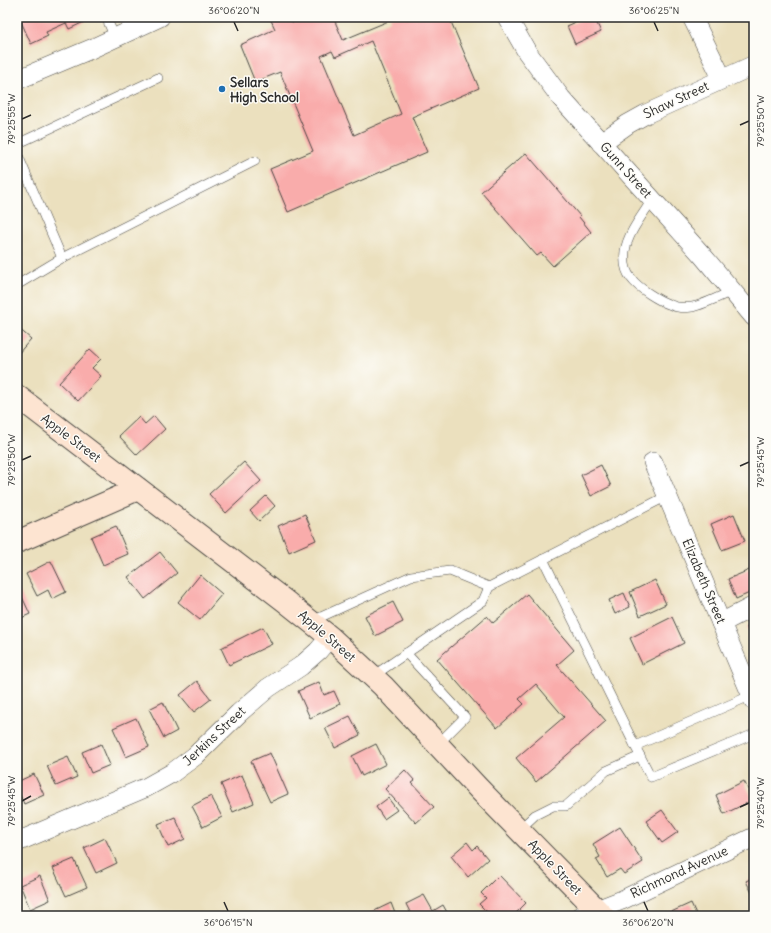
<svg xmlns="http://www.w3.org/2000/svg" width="771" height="933" font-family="Delius,sans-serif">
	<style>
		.building { fill: #f9acab; fill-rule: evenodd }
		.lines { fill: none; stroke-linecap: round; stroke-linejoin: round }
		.lane-casing { stroke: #484641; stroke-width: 10 }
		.street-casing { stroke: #484641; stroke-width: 20 }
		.secondary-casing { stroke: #484641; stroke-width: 24 }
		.lane { stroke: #fff; stroke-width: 9 }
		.street { stroke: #fff; stroke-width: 19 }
		.secondary { stroke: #fde4d1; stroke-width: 22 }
		.ticks { fill: none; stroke: #2b2b2b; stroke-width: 1.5 }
		.poi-dot { fill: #1f6fb2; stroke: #fdfcf7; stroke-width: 1.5 }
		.labels { text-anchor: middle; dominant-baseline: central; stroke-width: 3; stroke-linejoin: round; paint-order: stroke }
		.poi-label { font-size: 13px; font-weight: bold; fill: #2b2b2b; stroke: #fdfcf7; text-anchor: start }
		.street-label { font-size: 13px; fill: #2b2b2b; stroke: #fdfcf7 }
		.neatline { fill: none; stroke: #2b2b2b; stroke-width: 1.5 }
		.ticks-label { font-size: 10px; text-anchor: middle; fill: #2b2b2b }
	</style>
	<rect width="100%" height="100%" fill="#fdfcf7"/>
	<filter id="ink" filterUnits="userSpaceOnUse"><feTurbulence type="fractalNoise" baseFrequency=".025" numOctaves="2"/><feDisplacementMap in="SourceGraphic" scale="8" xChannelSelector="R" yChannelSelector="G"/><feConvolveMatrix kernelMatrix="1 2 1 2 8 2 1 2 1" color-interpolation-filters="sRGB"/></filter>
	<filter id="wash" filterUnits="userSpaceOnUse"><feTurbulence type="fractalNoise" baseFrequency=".012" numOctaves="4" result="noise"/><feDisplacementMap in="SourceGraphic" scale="16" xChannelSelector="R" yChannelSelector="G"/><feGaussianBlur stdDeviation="0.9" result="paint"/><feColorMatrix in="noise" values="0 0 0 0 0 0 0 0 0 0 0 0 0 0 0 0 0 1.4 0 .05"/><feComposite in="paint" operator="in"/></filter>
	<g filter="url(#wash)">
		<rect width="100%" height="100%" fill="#ebe0be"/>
		<g id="blocks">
			<g class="building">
				<path d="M19,17H85L86,21L69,29L66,23L46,32L48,36L31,44Z"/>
				<path d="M272,17H290L292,22L305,17H333L343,40L391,20L390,17H449L479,88L412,117L427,152L288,212L270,169L313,151L280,72L255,82L240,45L275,29L270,18ZM371,41L401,114L354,135L321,56L332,51L335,57Z"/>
				<path d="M587,17H594L601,32L575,44L567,26Z"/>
				<path d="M526,153L580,216L579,217L591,232L553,266L541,253L537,256L481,192Z"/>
				<path d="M17,327L31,339L17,355Z"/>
				<path d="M90,349L101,359L92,368L101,376L78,401L59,383Z"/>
				<path d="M154,416L165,429L137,455L119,436L139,417L145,424Z"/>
				<path d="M244,462L261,481L226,513L209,494Z"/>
				<path d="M601,465L611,486L591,496L581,475Z"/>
				<path d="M266,496L275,506L259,521L250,511Z"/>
				<path d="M305,514L316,540L289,552L278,526Z"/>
				<path d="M734,514L745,541L722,550L711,524Z"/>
				<path d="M116,526L128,554L103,565L91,537Z"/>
				<path d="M160,552L177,573L145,599L128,577Z"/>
				<path d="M51,561L66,592L52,599L48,590L37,596L26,574Z"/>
				<path d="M754,568V591L736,599L728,579Z"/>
				<path d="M200,575L222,594L200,620L178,602Z"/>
				<path d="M655,580L666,604L640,616L630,592Z"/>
				<path d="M17,586L30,614L17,620Z"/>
				<path d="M624,593L630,607L615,614L609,600Z"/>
				<path d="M527,594L574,650L557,665L606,721L536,782L516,758L564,717L536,684L519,699L524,704L497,728L437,659L487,616L493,623Z"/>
				<path d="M393,602L403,622L375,636L365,616Z"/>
				<path d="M672,617L684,643L642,664L630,638Z"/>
				<path d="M754,624V642L747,627Z"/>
				<path d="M263,627L272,644L229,665L221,648Z"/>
				<path d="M197,681L211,699L194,712L180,695Z"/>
				<path d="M319,682L324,695L334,691L340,704L310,718L298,691Z"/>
				<path d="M163,702L177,731L164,738L149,709Z"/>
				<path d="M350,716L360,735L335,748L325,728Z"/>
				<path d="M136,718L149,747L126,757L113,728Z"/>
				<path d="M101,744L110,765L91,773L82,752Z"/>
				<path d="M376,744L386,764L362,776L352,756Z"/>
				<path d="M270,753L288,794L270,802L251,761Z"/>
				<path d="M68,757L77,777L56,786L47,766Z"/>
				<path d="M405,770L415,781L412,783L434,807L416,823L385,789Z"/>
				<path d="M34,774L44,795L24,804L17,788V782Z"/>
				<path d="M242,775L254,803L233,812L221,784Z"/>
				<path d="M744,781L753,800L724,814L716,795Z"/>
				<path d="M211,796L222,817L203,827L192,806Z"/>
				<path d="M388,798L397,810L384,819L376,807Z"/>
				<path d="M662,810L678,832L662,843L646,821Z"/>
				<path d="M175,817L185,839L168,847L158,824Z"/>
				<path d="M620,827L643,862L624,874L620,869L607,877L596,859L600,857L593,844Z"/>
				<path d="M105,838L117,863L96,873L84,848Z"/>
				<path d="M467,842L473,850L477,846L488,859L468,877L451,856Z"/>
				<path d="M74,859L87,887L66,896L53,868Z"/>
				<path d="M499,875L526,903L513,916H505L503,913L500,916H491L479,904L486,898L481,893Z"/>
				<path d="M40,876L50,900L30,909L20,885Z"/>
				<path d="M754,877V897L746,881Z"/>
				<path d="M424,895L433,911L443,905L449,916H412L406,904Z"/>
				<path d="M391,903L396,916H371L370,913Z"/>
				<path d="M691,903L697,916H670L669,913Z"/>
			</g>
		</g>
	</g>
	<g filter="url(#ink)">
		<use href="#blocks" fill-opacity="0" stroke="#484641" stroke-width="1"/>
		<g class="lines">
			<defs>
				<g id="lane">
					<path d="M106,17L115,38"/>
					<path d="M17,144L158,78"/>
					<path d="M17,153L62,258L17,285"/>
					<path d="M652,200C642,216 628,233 625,251C624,260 625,271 631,278C638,288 659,301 671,305C677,308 685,308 692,307C703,305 721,296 732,291"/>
					<path d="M62,258L255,161"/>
					<path d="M543,559L635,746"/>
					<path d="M312,621L411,576L450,571L489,587L667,496"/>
					<path d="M406,653L465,717L438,744"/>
					<path d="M373,676L483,601L489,587"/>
					<path d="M752,695L635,746L651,777L754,734"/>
					<path d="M519,830L535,815L553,806H566L606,771L640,756"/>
				</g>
				<g id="street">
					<path d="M507,17L527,52L561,98L702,255L754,317"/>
					<path d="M692,17L722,78"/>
					<path d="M17,80L91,49L160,17"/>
					<path d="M601,143L628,124L646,114L754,65"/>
					<path d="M653,462L754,701"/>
					<path d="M721,623L754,606"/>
					<path d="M17,842L147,787L172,773L195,756L239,713L268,688L301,666L318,651L330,637"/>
					<path d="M581,916L622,900L754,837"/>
				</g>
				<g id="secondary">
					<path d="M17,396L285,601L330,637L383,686L479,789L603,916"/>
					<path d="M17,542L138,489"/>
				</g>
			</defs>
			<use href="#lane" class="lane-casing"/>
			<use href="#street" class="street-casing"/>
			<use href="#secondary" class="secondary-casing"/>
			<use href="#lane" class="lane"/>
			<use href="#street" class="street"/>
			<use href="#secondary" class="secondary"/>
		</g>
	</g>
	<path class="ticks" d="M234,22L238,31M654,22L658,31M22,119L31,115M740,125L749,121M22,460L31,456M740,466L749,462M22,801L31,796M740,807L749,803M224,902L228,911M644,902L648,911"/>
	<circle class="poi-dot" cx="222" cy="89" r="4"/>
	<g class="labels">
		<g class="poi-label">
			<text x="230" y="82">Sellars<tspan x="230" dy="15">High School</tspan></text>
		</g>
		<g class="street-label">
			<text transform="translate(676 100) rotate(-25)">Shaw Street</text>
			<text transform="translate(626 170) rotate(48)">Gunn Street</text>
			<text transform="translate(71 438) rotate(37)">Apple Street</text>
			<text transform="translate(704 581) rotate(67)">Elizabeth Street</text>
			<text transform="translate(327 636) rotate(41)">Apple Street</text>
			<text transform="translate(214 736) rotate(-43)">Jerkins Street</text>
			<text transform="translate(555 867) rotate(46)">Apple Street</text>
			<text transform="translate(679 872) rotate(-25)">Richmond Avenue</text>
		</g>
	</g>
	<rect width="771" height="933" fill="none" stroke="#fdfcf7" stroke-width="44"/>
	<rect x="22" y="22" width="727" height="889" class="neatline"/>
	<g class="ticks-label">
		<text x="234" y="14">36°06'20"N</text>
		<text x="654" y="14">36°06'25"N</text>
		<text transform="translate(11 119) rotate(-90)" y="4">79°25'55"W</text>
		<text transform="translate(760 121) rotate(-90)" y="4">79°25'50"W</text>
		<text transform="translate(11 460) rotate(-90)" y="4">79°25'50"W</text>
		<text transform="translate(760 462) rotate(-90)" y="4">79°25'45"W</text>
		<text transform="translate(11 801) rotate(-90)" y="4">79°25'45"W</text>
		<text transform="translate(760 803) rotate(-90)" y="4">79°25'40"W</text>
		<text x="228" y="926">36°06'15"N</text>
		<text x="648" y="926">36°06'20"N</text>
	</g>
</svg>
